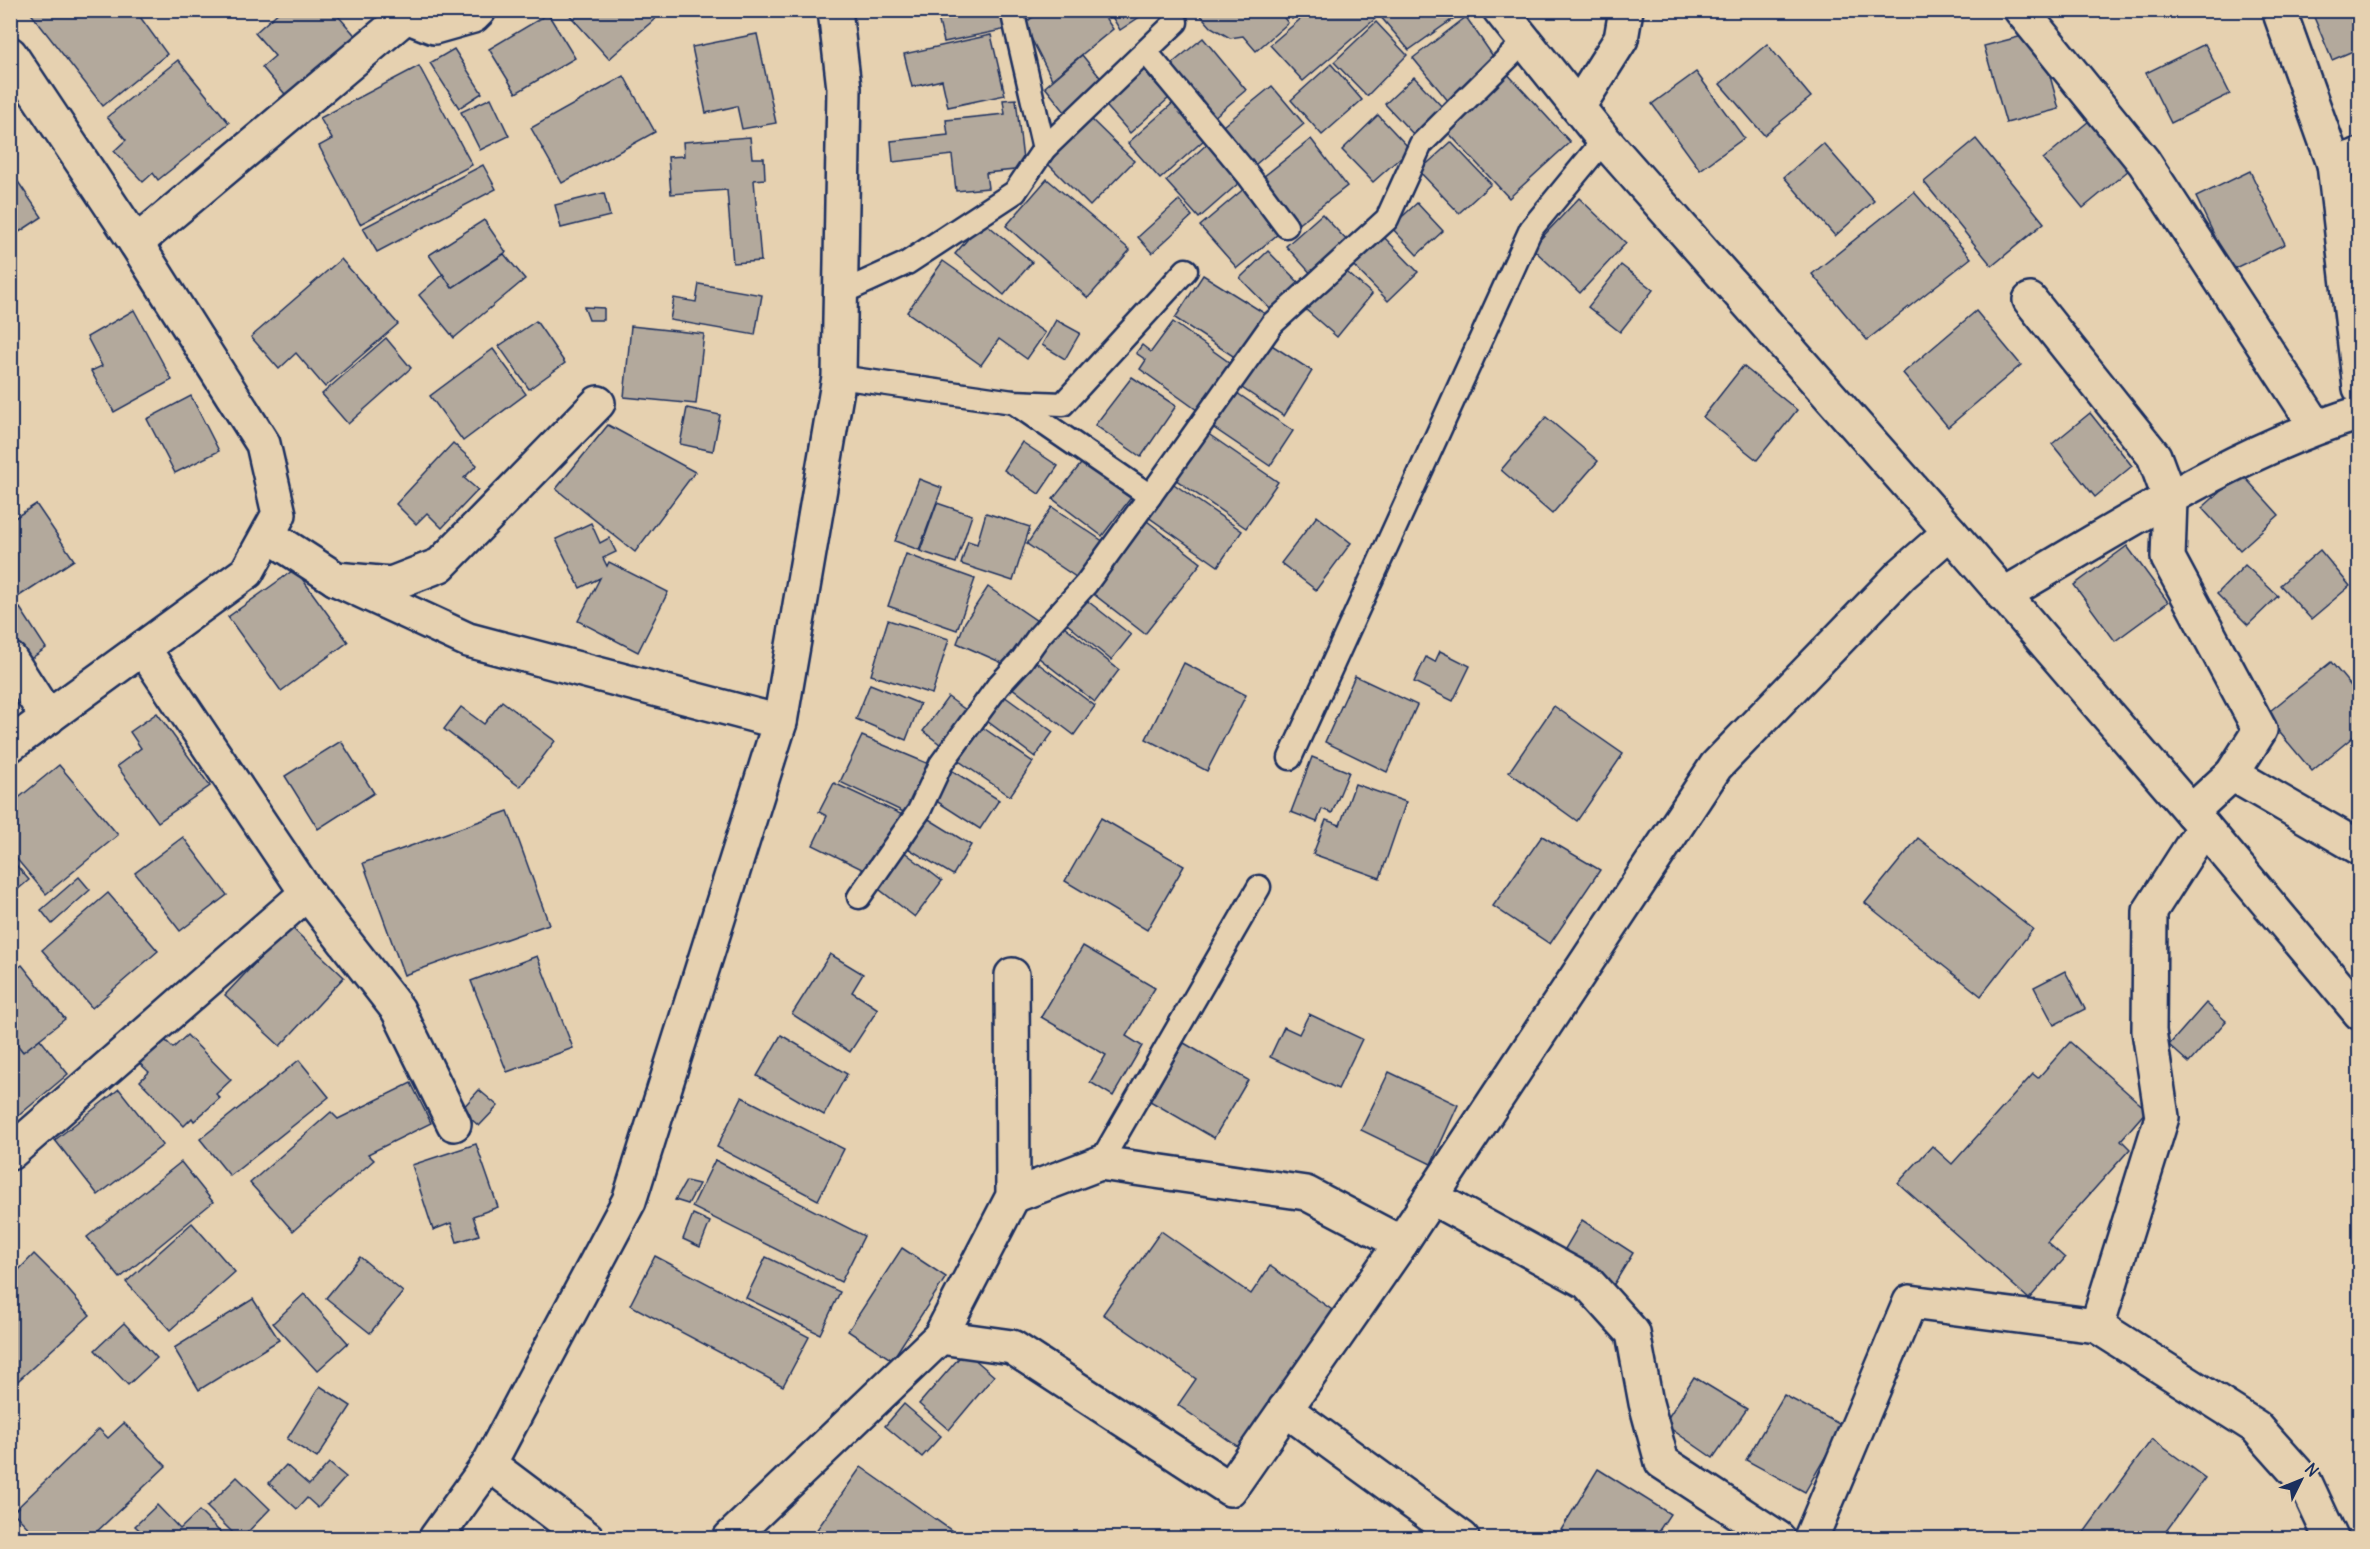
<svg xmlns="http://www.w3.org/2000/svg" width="2370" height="1549" font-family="Delius,sans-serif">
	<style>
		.building { fill: #b3a99c; stroke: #1b2f5e; stroke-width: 1.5 }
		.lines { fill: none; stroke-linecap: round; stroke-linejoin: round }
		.service-casing { stroke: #1b2f5e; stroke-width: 27 }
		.minor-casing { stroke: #1b2f5e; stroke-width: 38 }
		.tertiary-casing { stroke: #1b2f5e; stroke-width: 38 }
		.primary-casing { stroke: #1b2f5e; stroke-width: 38 }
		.service { stroke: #e6d1b0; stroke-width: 22 }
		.minor { stroke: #e6d1b0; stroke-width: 33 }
		.tertiary { stroke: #e6d1b0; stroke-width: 33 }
		.primary { stroke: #e6d1b0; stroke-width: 33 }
	</style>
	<rect width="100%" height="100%" fill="#e6d1b0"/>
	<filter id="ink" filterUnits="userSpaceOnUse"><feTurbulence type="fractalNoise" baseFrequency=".0167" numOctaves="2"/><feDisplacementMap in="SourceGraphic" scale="12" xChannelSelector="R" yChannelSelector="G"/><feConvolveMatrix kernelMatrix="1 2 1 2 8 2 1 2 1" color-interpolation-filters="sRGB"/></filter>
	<g filter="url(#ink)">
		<g class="building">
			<path d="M135,10L167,54L103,106L29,11Z"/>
			<path d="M281,10H333L359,40L290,100L262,67L275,56L255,33Z"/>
			<path d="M565,10H663L664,11L609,59Z"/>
			<path d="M936,10H1003L1007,29L944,42Z"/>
			<path d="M1042,10H1100L1113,29L1052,79L1024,24Z"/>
			<path d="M1108,10H1150L1120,30Z"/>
			<path d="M1196,10H1278L1288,23L1256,51L1243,36L1230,38L1211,27Z"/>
			<path d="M1286,10H1302L1292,19Z"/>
			<path d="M1311,10H1368L1375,19L1303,81L1270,45Z"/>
			<path d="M1387,10H1464V11L1409,50L1380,16Z"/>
			<path d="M2311,10H2360V48L2332,60Z"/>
			<path d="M548,14L575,58L516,93L489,49Z"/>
			<path d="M1466,17L1495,59L1449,102L1413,58Z"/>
			<path d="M1376,22L1407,55L1367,96L1334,62Z"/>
			<path d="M2038,32L2059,109L2006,123L1984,46Z"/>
			<path d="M757,34L776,123L742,129L737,106L706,113L692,47Z"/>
			<path d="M991,35L1005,95L948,107L942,80L912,87L904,54Z"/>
			<path d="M1203,38L1246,90L1213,118L1169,66Z"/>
			<path d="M1767,44L1811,97L1764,135L1720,84Z"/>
			<path d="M2205,44L2230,94L2171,123L2146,73Z"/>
			<path d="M454,49L482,93L459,108L430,63Z"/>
			<path d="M1082,55L1103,81L1065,112L1045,87Z"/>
			<path d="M178,60L229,123L158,180L153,173L143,182L114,151L126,140L107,117Z"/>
			<path d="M1331,64L1362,100L1322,135L1291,100Z"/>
			<path d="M419,66L472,165L360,224L319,146L332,139L320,118Z"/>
			<path d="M1141,67L1169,98L1130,133L1102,101Z"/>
			<path d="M1504,70L1570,142L1509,198L1443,127Z"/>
			<path d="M1696,72L1744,138L1700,170L1652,104Z"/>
			<path d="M624,76L655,132L562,183L531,128Z"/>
			<path d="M1414,77L1444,109L1415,136L1385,104Z"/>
			<path d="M1272,86L1304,124L1250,169L1218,130Z"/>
			<path d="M491,98L509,136L480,150L461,112Z"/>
			<path d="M1016,99L1024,169L986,173L988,188L956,191L952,155L893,162L891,141L948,135L946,120L1005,114L1003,100Z"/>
			<path d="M1173,103L1205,139L1160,179L1128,143Z"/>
			<path d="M1378,115L1410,149L1373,182L1342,150Z"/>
			<path d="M1090,118L1134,161L1090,206L1046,162Z"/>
			<path d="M2089,121L2129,170L2083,208L2043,159Z"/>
			<path d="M750,137L752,158H764L765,179L754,180L761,261L733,263L727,190L671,194L668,157L684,156L683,142Z"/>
			<path d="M1311,139L1347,186L1292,229L1258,181Z"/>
			<path d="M1976,139L2044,223L1992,266L1924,182Z"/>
			<path d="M1451,142L1491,184L1459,213L1419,171Z"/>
			<path d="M1823,143L1874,201L1835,236L1784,177Z"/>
			<path d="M1207,144L1240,182L1199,218L1166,181Z"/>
			<path d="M483,165L496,189L377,252L363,228Z"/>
			<path d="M10,170L42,217L10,238Z"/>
			<path d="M2250,171L2285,244L2231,270L2196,197Z"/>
			<path d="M1047,179L1130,250L1088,298L1006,226Z"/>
			<path d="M1246,187L1283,230L1237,268L1200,226Z"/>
			<path d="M1914,192L1971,258L1867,340L1812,274Z"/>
			<path d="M604,193L610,216L561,228L555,205Z"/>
			<path d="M1579,198L1626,243L1580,293L1532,248Z"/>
			<path d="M1179,200L1192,216L1152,253L1138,237Z"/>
			<path d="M1417,203L1443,231L1417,255L1391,227Z"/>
			<path d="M1322,214L1351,245L1315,278L1286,246Z"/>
			<path d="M484,220L506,252L452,288L429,255Z"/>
			<path d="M983,221L1032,262L1004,295L955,254Z"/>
			<path d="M1380,233L1418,272L1388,301L1350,262Z"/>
			<path d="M1268,251L1303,287L1275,314L1240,278Z"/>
			<path d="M504,254L525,279L454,338L419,295L443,274L452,288Z"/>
			<path d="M341,259L398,324L325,387L296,353L279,369L251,337Z"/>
			<path d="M943,261L1045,333L1027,359L999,339L981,365L907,312Z"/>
			<path d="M1621,265L1653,290L1620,332L1588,307Z"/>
			<path d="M1341,267L1372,294L1337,337L1305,309Z"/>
			<path d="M1203,275L1264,313L1236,358L1175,318Z"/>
			<path d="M699,284L762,295L755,335L670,320L674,298L696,302Z"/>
			<path d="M584,307L604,308V320H589Z"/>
			<path d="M134,310L172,380L114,412L91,371L102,366L87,337Z"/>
			<path d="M1976,311L2021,365L1948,427L1903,373Z"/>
			<path d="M1056,320L1080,333L1065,359L1042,345Z"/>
			<path d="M536,321L565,363L529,389L499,346Z"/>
			<path d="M1173,322L1230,363L1197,410L1140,369L1146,360L1136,353L1142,345L1151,352Z"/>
			<path d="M631,326L704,334L696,404L624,397Z"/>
			<path d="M386,338L411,368L348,424L322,394Z"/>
			<path d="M1267,342L1312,371L1284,416L1239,386Z"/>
			<path d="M493,349L526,394L463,441L430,396Z"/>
			<path d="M1743,366L1797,410L1757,460L1703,417Z"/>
			<path d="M1132,377L1176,406L1141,457L1095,425Z"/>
			<path d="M1231,389L1293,431L1270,466L1208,424Z"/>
			<path d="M191,396L219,451L175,473L147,419Z"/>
			<path d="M687,408L720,415L713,451L680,444Z"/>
			<path d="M2090,413L2132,466L2095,497L2052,444Z"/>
			<path d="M1546,417L1598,461L1552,514L1501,470Z"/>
			<path d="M608,425L695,472L635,552L556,489Z"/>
			<path d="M1204,431L1278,482L1246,528L1172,477Z"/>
			<path d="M1022,442L1058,466L1039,494L1004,470Z"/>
			<path d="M453,443L477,465L464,478L478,490L442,528L427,513L416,524L396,504Z"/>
			<path d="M1088,455L1136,491L1102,536L1053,499Z"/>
			<path d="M2241,473L2279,515L2240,550L2202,508Z"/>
			<path d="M919,479L942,488L919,550L895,541Z"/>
			<path d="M1168,480L1242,531L1218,566L1144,514Z"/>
			<path d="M937,503L972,515L956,563L920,551Z"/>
			<path d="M36,504L74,560L10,602V521Z"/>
			<path d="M1052,507L1104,542L1079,579L1027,544Z"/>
			<path d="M986,513L1030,527L1013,581L961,564L968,541L977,544Z"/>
			<path d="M1317,516L1351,543L1316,590L1281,563Z"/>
			<path d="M1147,521L1201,563L1145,634L1091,592Z"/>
			<path d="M591,523L600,543L609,538L616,552L603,558L607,566L609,562L668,592L638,652L578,621L600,578L580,588L556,539Z"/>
			<path d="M2127,546L2168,602L2115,641L2074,585Z"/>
			<path d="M2320,550L2350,586L2311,619L2280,585Z"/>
			<path d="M906,554L975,579L957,630L888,606Z"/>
			<path d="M2245,565L2278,596L2248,625L2217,594Z"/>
			<path d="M295,569L348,642L281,691L228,617Z"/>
			<path d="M988,587L1040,623L1007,665L957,643L965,622Z"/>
			<path d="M1085,599L1131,635L1111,660L1066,623Z"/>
			<path d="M20,608L46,648L19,667L10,654V614Z"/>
			<path d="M888,620L949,639L932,694L871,675Z"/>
			<path d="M1059,622L1119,670L1095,702L1034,654Z"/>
			<path d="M1440,651L1470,666L1453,701L1414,682L1426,657L1435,662Z"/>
			<path d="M1032,659L1095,706L1074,735L1011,687Z"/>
			<path d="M2331,662L2360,697V731L2312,771L2265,715Z"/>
			<path d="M1184,663L1246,695L1207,771L1146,739Z"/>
			<path d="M1355,676L1417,705L1387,772L1325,742Z"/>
			<path d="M870,684L920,704L906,740L856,719Z"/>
			<path d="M1004,696L1053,732L1035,757L987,721Z"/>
			<path d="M948,697L974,716L949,751L923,731Z"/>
			<path d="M502,701L555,741L520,787L444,729L461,707L484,724Z"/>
			<path d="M1554,706L1623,754L1577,821L1509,772Z"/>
			<path d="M157,713L210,786L158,822L117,766L141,748L130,732Z"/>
			<path d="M982,727L1033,762L1010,796L959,761Z"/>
			<path d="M862,736L936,767L912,816L840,782Z"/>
			<path d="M341,741L374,793L318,829L285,776Z"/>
			<path d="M1312,757L1349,772L1332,813L1322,809L1317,822L1291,812Z"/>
			<path d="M59,765L118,835L46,894L10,851V805Z"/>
			<path d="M948,768L999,800L980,829L930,797Z"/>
			<path d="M834,783L907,817L872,874L813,845L827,816L819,812Z"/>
			<path d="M1355,784L1406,802L1380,878L1313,854L1326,820L1340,825Z"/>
			<path d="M508,811L549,924L404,975L363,863Z"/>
			<path d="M927,818L971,845L953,875L909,849Z"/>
			<path d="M1101,818L1184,866L1147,930L1065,881Z"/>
			<path d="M1542,836L1600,870L1550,944L1493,906Z"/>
			<path d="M183,837L227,895L180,931L135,873Z"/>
			<path d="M1918,838L2033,929L1981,996L1865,903Z"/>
			<path d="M903,851L942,881L915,917L875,886Z"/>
			<path d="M10,858L29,880L10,896Z"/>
			<path d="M79,877L90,890L52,924L41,910Z"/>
			<path d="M108,893L158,951L92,1008L42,950Z"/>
			<path d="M290,926L344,977L280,1046L225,995Z"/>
			<path d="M1083,946L1155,988L1126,1036L1142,1046L1113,1096L1090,1082L1106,1055L1041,1017Z"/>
			<path d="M830,954L863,974L852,992L878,1009L850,1052L792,1014Z"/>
			<path d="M537,956L573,1048L507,1072L471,981Z"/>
			<path d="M22,965L65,1019L23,1052L10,1036V974Z"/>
			<path d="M2065,971L2085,1009L2054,1025L2034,987Z"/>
			<path d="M2206,1003L2226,1021L2189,1063L2169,1045Z"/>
			<path d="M1309,1014L1362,1039L1338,1089L1270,1057L1284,1027L1299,1034Z"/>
			<path d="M160,1035L173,1048L187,1035L231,1080L216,1094L220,1098L194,1121L192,1118L184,1126L140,1081L149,1072L135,1059Z"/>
			<path d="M781,1035L847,1074L824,1115L757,1076Z"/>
			<path d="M10,1036L23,1052L40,1039L68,1074L10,1123Z"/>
			<path d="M2070,1042L2147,1110L2121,1140L2130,1149L2047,1242L2065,1258L2029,1299L1898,1183L1932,1146L1952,1164L2033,1074L2038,1078Z"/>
			<path d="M1184,1043L1248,1080L1214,1138L1150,1101Z"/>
			<path d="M299,1060L329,1097L230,1176L200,1139Z"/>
			<path d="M1389,1072L1458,1105L1431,1164L1361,1130Z"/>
			<path d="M411,1083L431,1123L368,1154L374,1160L293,1231L250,1183L331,1112L338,1119Z"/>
			<path d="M119,1089L163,1145L98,1195L55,1140Z"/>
			<path d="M479,1090L498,1106L479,1126L461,1110Z"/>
			<path d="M742,1097L844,1149L818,1200L717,1147Z"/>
			<path d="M476,1144L498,1207L473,1216L479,1235L457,1242L451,1223L433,1230L412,1165Z"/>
			<path d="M715,1160L864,1236L841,1282L692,1207Z"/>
			<path d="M181,1162L213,1202L120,1278L87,1237Z"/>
			<path d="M686,1181L699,1184L688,1204L675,1200Z"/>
			<path d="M693,1214L710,1222L700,1247L683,1239Z"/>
			<path d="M1582,1220L1633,1253L1613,1286L1562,1254Z"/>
			<path d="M192,1223L235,1272L170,1330L126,1282Z"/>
			<path d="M1161,1231L1251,1294L1270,1266L1335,1312L1240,1448L1178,1405L1196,1379L1103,1314Z"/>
			<path d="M902,1248L946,1277L892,1360L848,1331Z"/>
			<path d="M34,1254L58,1278L90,1315L10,1388V1305L16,1299L10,1294V1279Z"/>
			<path d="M655,1256L809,1337L783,1386L630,1305Z"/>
			<path d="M360,1257L403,1292L370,1333L326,1298Z"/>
			<path d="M766,1257L840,1292L820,1334L746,1298Z"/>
			<path d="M304,1294L348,1343L317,1371L273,1323Z"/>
			<path d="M253,1299L279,1340L199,1390L174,1348Z"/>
			<path d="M124,1323L157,1358L128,1385L95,1350Z"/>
			<path d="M965,1351L994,1376L949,1430L919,1404Z"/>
			<path d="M1694,1377L1747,1409L1713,1458L1664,1424Z"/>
			<path d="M320,1386L351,1406L317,1458L287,1439Z"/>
			<path d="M1784,1395L1843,1426L1805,1492L1746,1460Z"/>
			<path d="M904,1404L941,1436L922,1457L885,1426Z"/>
			<path d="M124,1423L166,1466L90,1538H38L13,1512L99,1429L108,1438Z"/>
			<path d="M2152,1439L2205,1478L2161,1538H2080Z"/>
			<path d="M329,1463L346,1477L318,1508L307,1498L297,1509L269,1483L286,1465L309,1485Z"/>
			<path d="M861,1467L955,1533L951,1538H811Z"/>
			<path d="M1598,1469L1670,1514L1654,1538H1575L1561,1530Z"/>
			<path d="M237,1477L270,1509L242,1538H238L207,1507Z"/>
			<path d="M157,1505L180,1529L199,1511L226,1538H148L135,1526Z"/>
		</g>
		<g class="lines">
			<defs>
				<g id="service">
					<path d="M1014,19L1044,149"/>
					<path d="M1146,52L1248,175L1286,226"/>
					<path d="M841,293L907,263L1015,192L1044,149L1176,22"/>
					<path d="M839,377L1013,402L1063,404L1186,270"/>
					<path d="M1013,402L1150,496L1273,323L1387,219L1421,144L1525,41"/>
					<path d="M1290,758L1531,229L1604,140"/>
					<path d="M859,897L919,811L941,764L998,686L1022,660L1039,636L1086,584L1150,496"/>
					<path d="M1100,1163L1259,887"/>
				</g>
				<g id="minor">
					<path d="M403,10L406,16L434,27L473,16L479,10"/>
					<path d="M2021,10L2144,162L2316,426"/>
					<path d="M2283,10L2281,16L2334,164L2360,388"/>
					<path d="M10,54L136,243L263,444L279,514L247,572L10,745"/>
					<path d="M1578,107L1621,39L1626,10"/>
					<path d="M2334,164L2360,155"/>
					<path d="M136,243L406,16"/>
					<path d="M2030,300L2154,456L2170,499L2168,558L2260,730L2232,774L2191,812"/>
					<path d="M268,535L336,579L391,584L440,565L598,403"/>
					<path d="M336,579L468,640L780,722"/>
					<path d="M2003,595C2118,529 2232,452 2360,413"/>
					<path d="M143,648L307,893L398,1010L454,1124"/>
					<path d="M10,659L48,718"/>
					<path d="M2232,774L2360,848"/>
					<path d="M10,1153L307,893"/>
					<path d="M1013,1196L1100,1163L1306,1193L1401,1243"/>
					<path d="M1431,1197L1587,1282L1633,1333L1646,1403L1662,1462L1778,1538"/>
					<path d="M2097,1326L2162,1117L2149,1031L2150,911L2204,827"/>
					<path d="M940,1337L1012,1347L1230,1489L1401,1243L1716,766L1902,574L1950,532"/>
					<path d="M1285,1409L1462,1538"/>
					<path d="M489,1464L587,1538"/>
					<path d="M730,1538L940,1337L1013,1196L1012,975"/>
					<path d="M1811,1538L1910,1302L2097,1326L2256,1427L2305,1482L2331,1538"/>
				</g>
				<path id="tertiary" d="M1500,10L1604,140L1950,532L2204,827L2360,1013"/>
				<path id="primary" d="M436,1538L489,1464L629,1201L780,722L839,377L844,88L835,10"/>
			</defs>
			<use href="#service" class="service-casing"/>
			<use href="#minor" class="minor-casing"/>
			<use href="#tertiary" class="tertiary-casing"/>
			<use href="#primary" class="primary-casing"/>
			<use href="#service" class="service"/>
			<use href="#minor" class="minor"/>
			<use href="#tertiary" class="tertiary"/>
			<use href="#primary" class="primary"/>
		</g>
	</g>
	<rect width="2370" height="1549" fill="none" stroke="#e6d1b0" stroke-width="36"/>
	<rect x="18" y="18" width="2334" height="1513" fill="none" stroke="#1b2f5e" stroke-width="2" filter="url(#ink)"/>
	<g transform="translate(2301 1480) rotate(47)" stroke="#e6d1b0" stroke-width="4.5" paint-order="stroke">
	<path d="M0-4.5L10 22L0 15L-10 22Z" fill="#1b2f5e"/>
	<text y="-9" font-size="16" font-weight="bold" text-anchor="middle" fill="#1b2f5e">N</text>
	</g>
</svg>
